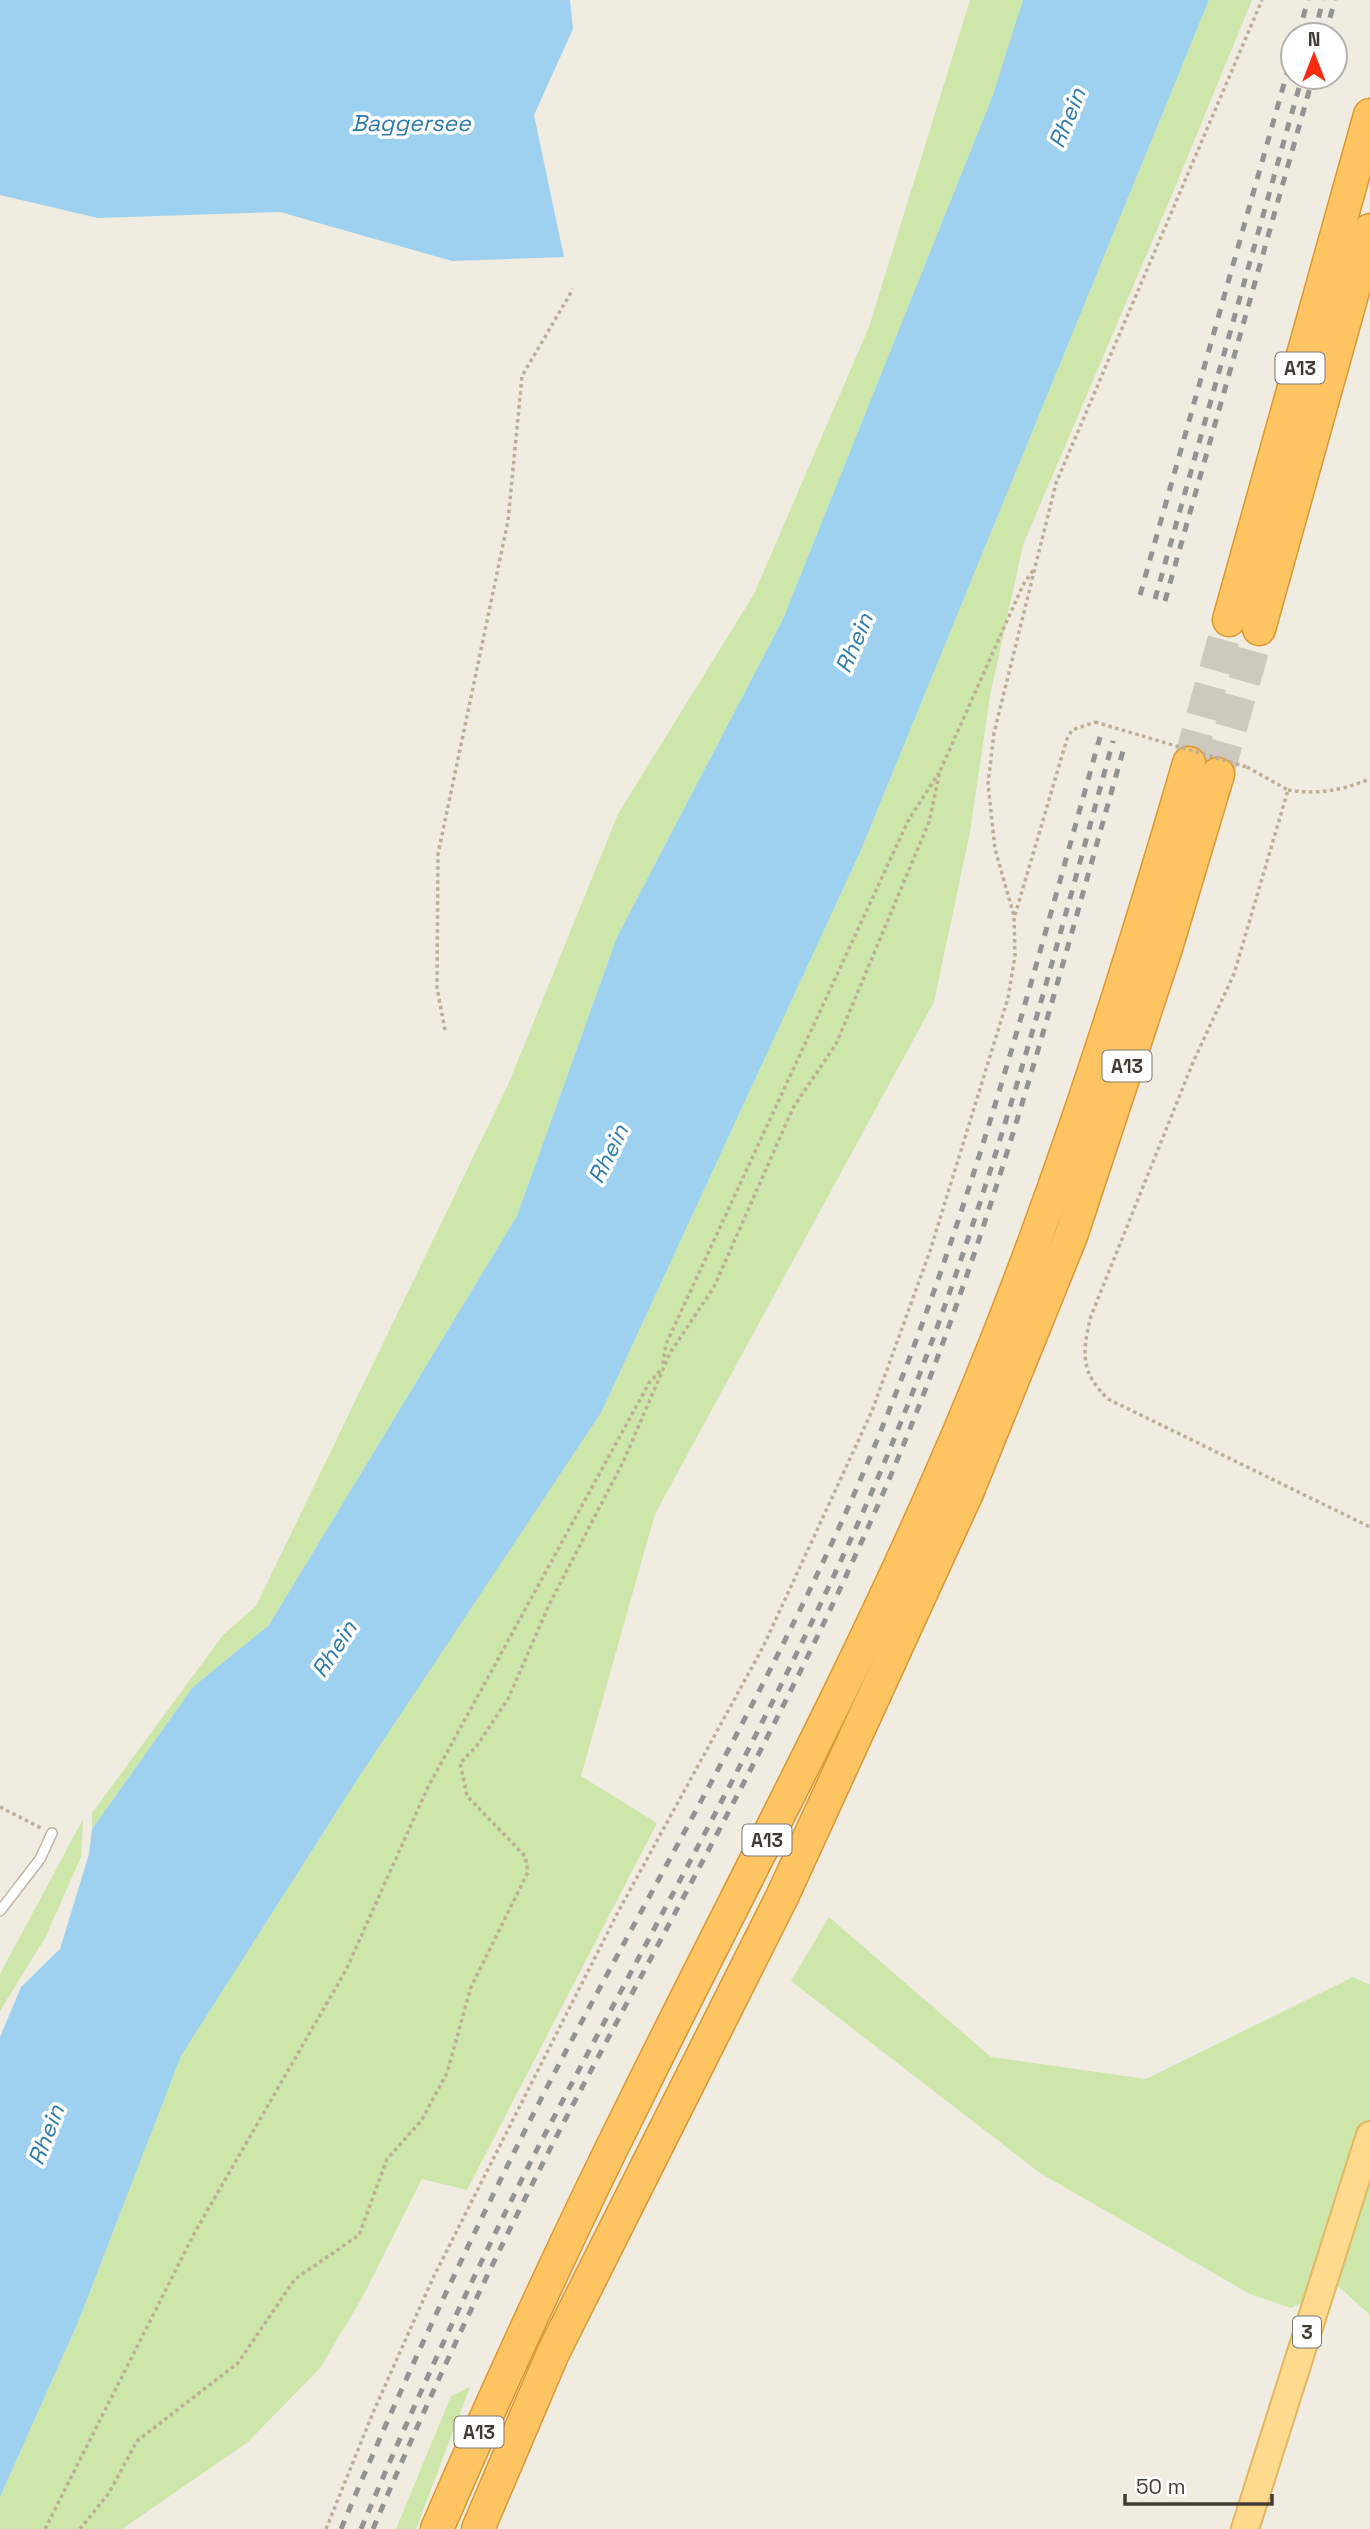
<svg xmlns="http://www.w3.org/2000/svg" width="1370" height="2529" font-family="'Space Grotesk',sans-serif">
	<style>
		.green { fill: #cde6aa }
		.water { fill: #9dd1ef }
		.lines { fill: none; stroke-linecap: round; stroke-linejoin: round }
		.highway-tunnel { stroke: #cec9bf; stroke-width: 32; stroke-dasharray: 32 16; stroke-linecap: butt }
		.lane-casing { stroke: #bfb6a8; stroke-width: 12 }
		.primary-casing { stroke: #e3b65f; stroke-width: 30 }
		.highway-casing { stroke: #dc9731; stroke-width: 35 }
		.path { stroke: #beae96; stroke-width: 3.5; stroke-dasharray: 3.5 3.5; stroke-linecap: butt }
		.lane { stroke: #fff; stroke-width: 9 }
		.primary { stroke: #feda8e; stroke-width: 26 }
		.highway { stroke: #fdc461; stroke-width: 32 }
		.rail { stroke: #939393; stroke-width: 5; stroke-dasharray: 9 9; stroke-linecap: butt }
		.path-bridge { stroke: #beae96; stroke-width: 3.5; stroke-dasharray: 3.5 3.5; stroke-linecap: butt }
		.labels { text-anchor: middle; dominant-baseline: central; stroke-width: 7; stroke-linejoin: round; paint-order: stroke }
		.shield { fill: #fff; stroke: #7b7670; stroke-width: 2 }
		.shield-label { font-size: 19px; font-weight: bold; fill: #423c33 }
		.water-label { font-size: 23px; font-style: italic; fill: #2d7cad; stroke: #fff }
	</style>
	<rect width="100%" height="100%" fill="#f1ece2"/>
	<g class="green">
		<path d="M970,0H1025L993,95L783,619L617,937L517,1216L269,1625L193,1687L92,1829V1813L223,1635L256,1606L508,1085L618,814L754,594L869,327Z"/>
		<path d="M1209,0H1252L1171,197L1023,545L990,696L970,832L934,1002L655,1514L581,1776L657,1823L467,2190L422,2179L362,2298L320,2368L248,2442L122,2529H0V2497L79,2320L181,2056L355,1783L601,1413L861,850Z"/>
		<path d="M83,1819L81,1857L45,1938L0,2011V1974Z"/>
		<path d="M829,1917L991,2057L1146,2079L1353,1977L1370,1985V2315L1337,2285L1291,2308L1250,2294L1040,2173L791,1981Z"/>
		<path d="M470,2387L416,2529H396L451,2396Z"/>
	</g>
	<g class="water">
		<path d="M0,0H570L573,29L534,115L564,257L452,261L280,212L98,218L0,195Z"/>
		<path d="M1023,0H1209L861,850L601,1413L355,1783L181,2056L79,2320L0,2497V2037L21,1987L60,1949L89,1854L92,1829L193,1687L269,1625L517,1216L617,937L783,619L993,95Z"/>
	</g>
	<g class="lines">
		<g class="highway-tunnel">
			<path d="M1189,763L1229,620"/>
			<path d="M1218,774L1259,629"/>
		</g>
		<defs>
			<path id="lane" d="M0,1911L40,1859L52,1833"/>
			<path id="primary" d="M1245,2529L1370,2135"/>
			<g id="highway">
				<path d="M1229,620L1370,115"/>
				<path d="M1259,629L1370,230"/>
				<path d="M437,2529C500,2384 565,2241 636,2099C737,1894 845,1693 937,1483C1040,1250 1118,1008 1189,763"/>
				<path d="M478,2529L553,2353L782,1897L967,1493L1071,1236L1166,948L1218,774"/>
			</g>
		</defs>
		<use href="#lane" class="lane-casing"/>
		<use href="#primary" class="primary-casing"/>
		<use href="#highway" class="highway-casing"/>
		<g class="path">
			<path d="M1247,767L1288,790L1234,974L1194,1060L1091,1316C1082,1352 1080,1372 1108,1399L1370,1527"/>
			<path d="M1288,790C1318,795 1342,790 1370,779"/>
			<path d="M1015,915L1067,739L1072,730L1095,722"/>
			<path d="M445,1030L437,988L438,854L508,521L522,376L573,289"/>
			<path d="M663,1364L666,1344L909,819L939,773"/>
			<path d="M0,1807L41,1828"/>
			<path d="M45,2529L195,2232L346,1970L428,1787L649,1383L660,1371"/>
			<path d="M80,2529L109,2493L137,2441L238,2363L295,2279L359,2235L387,2159L421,2121L447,2073L471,1987L528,1872L525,1856L467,1796L460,1763L476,1747L508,1699L549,1605L624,1460L670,1353L714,1287L793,1108L836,1044L929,822L940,771L1023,585L1034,569"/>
			<path d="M326,2529L372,2415L433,2278L618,1912L763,1647L872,1411L930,1251L1008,998L1015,956L1014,916L995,849L988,784L994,733L1056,483L1262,0"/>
		</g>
		<use href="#lane" class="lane"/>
		<use href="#primary" class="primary"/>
		<use href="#highway" class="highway"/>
		<g class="rail">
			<path d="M1298,35L1308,0"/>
			<path d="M1314,35L1323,0"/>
			<path d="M1325,35L1335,0"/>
			<path d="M1140,595L1293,52"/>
			<path d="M1155,599L1302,77"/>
			<path d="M1165,601L1313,77"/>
			<path d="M341,2529C403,2381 471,2236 544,2093C645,1899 757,1710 847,1510C958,1262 1027,998 1100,737"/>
			<path d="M361,2529C413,2406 469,2284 529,2165C640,1951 760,1741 859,1521C971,1271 1041,1005 1113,741"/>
			<path d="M373,2529C435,2382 503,2238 577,2097C677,1907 783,1719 870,1523C982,1273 1050,1007 1125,744"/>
		</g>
		<path class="path-bridge" d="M1095,722L1247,767"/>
	</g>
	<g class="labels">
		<g class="shield">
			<rect x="1275.5" y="352.5" width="49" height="31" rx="5"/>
			<rect x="1102.5" y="1050.5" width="49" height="31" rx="5"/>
			<rect x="742.5" y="1824.5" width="49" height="31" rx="5"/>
			<rect x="1293" y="2316.5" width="28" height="31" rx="5"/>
			<rect x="454.5" y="2416.5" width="49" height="31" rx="5"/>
		</g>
		<g class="shield-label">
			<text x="1300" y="368">A13</text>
			<text x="1127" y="1066">A13</text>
			<text x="767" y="1840">A13</text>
			<text x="1307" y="2332">3</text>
			<text x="479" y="2432">A13</text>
		</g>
		<g class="water-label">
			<text transform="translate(1067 118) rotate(-68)">Rhein</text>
			<text x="411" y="123">Baggersee</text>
			<text transform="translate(854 643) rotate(-67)">Rhein</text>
			<text transform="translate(608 1154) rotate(-64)">Rhein</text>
			<text transform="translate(334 1649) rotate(-57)">Rhein</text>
			<text transform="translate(46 2135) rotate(-69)">Rhein</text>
		</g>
	</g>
	<g transform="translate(1314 56)"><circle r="33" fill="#ffffff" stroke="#b3b1ad" stroke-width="2"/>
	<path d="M0-5L12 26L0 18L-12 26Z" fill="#f92b11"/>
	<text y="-10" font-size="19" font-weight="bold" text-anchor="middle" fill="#423c33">N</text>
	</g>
	<path d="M1125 2494v10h147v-10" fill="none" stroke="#423c33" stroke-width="3.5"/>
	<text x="1136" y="2494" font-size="21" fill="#423c33" stroke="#ffffff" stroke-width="5" paint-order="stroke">50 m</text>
</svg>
